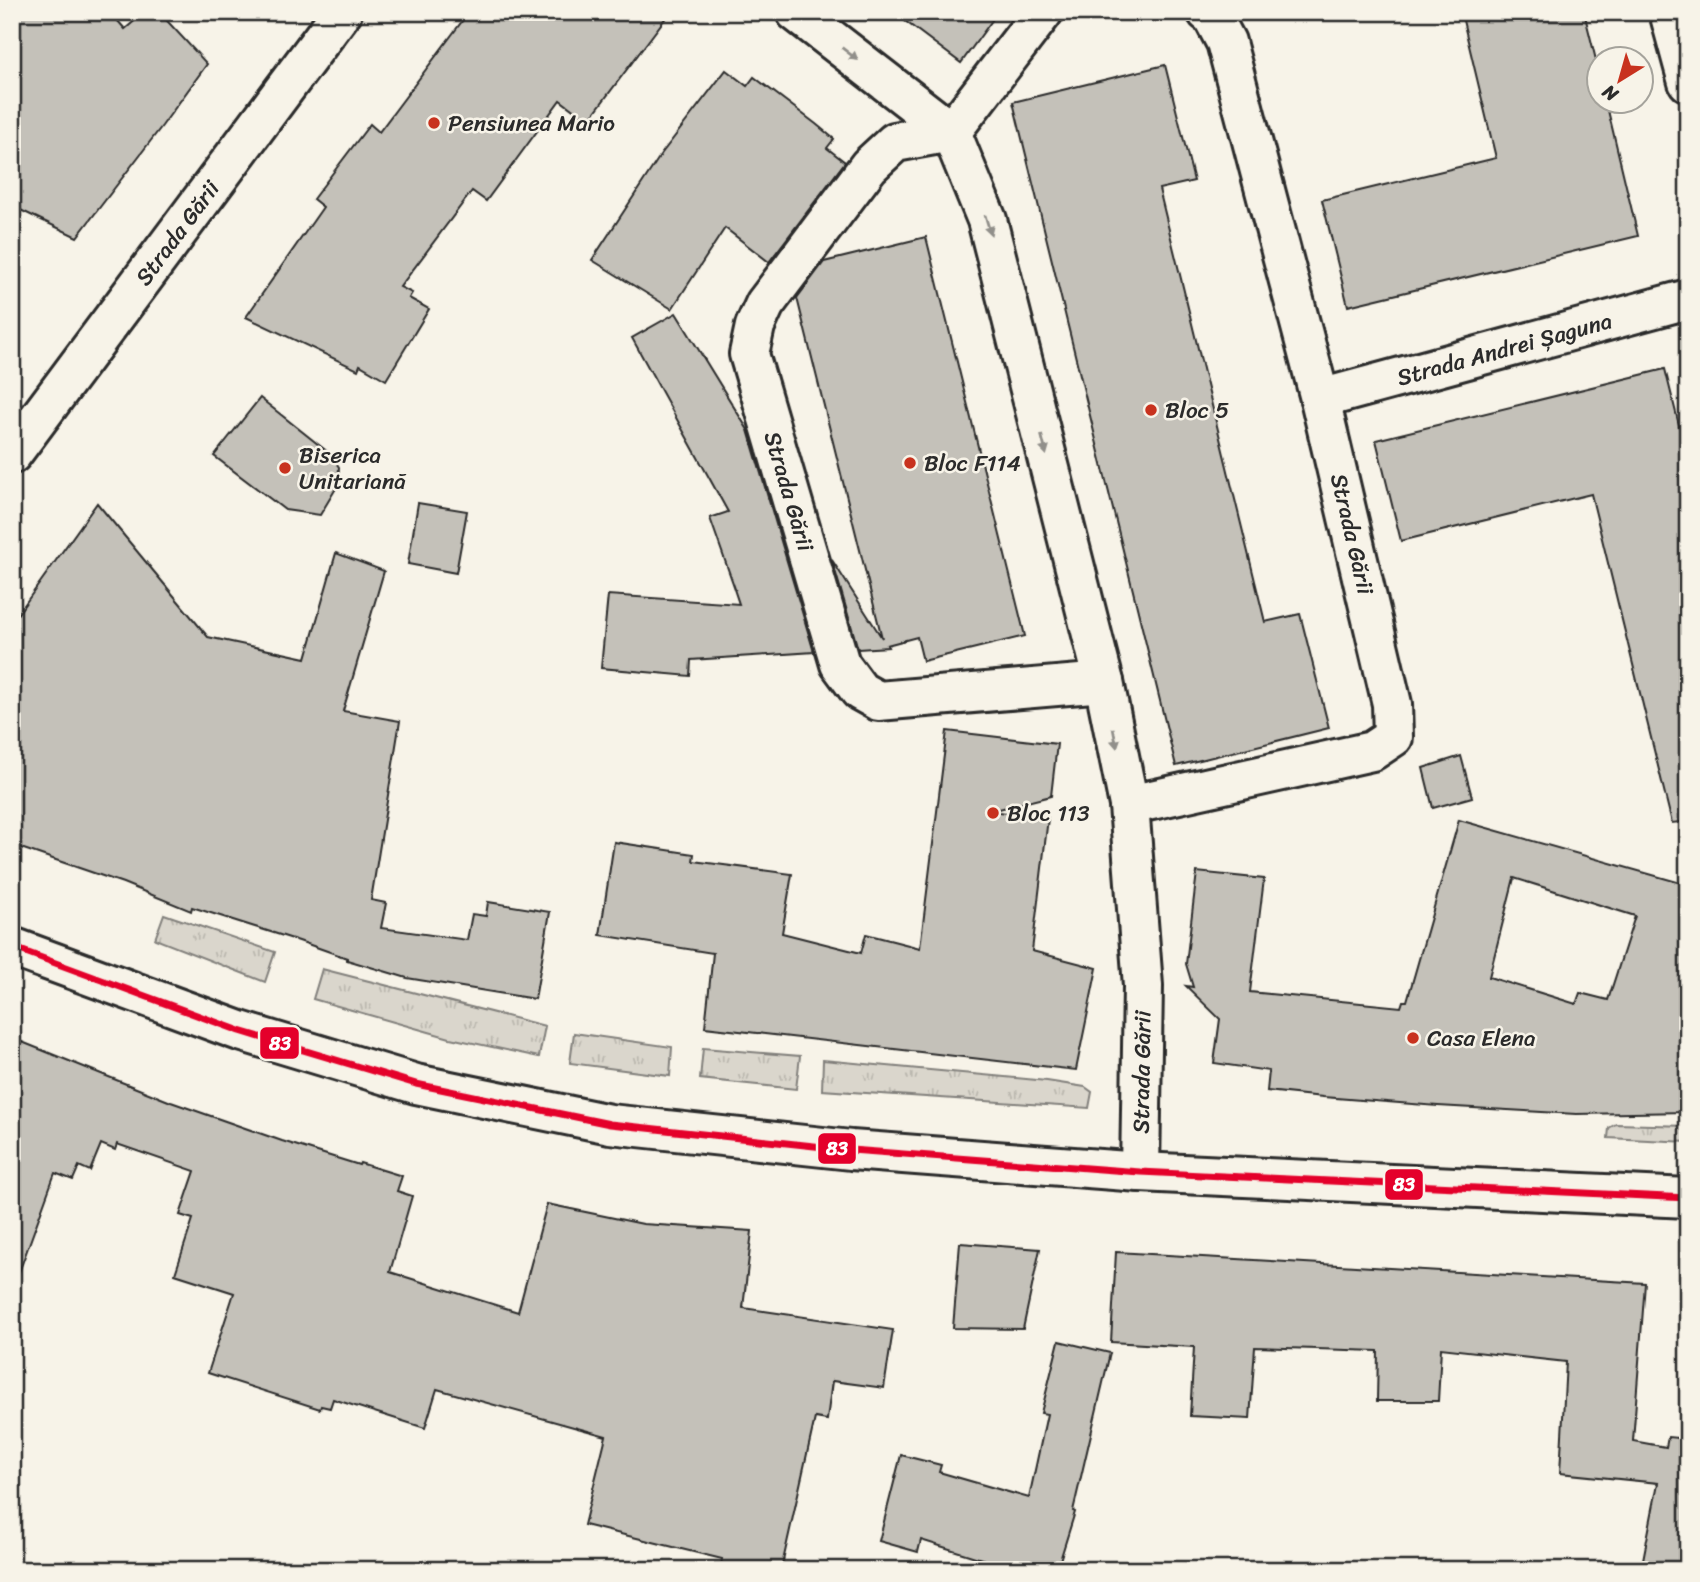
<svg xmlns="http://www.w3.org/2000/svg" width="1700" height="1582" font-family="Sriracha,sans-serif">
	<style>
		.grass { fill: url(#grass-tufts); stroke: #82807c; stroke-width: 2 }
		.building { fill: #c4c1b9; stroke: #2b2b2b; stroke-width: 2; fill-rule: evenodd }
		.lines { fill: none; stroke-linecap: round; stroke-linejoin: round }
		.minor-casing { stroke: #2b2b2b; stroke-width: 44 }
		.tertiary-casing { stroke: #2b2b2b; stroke-width: 44 }
		.minor { stroke: #f7f3e8; stroke-width: 38 }
		.tertiary { stroke: #f7f3e8; stroke-width: 38 }
		.bus-1-casing { stroke: #f7f3e8; stroke-width: 12 }
		.bus-1 { stroke: #e4002b; stroke-width: 7 }
		.oneway { fill: #918f8a }
		.poi-dot { fill: #c8321e; stroke: #f7f3e8; stroke-width: 2.5 }
		.labels { text-anchor: middle; dominant-baseline: central; stroke-width: 5; stroke-linejoin: round; paint-order: stroke }
		.poi-label { font-size: 23px; fill: #2b2b2b; stroke: #f7f3e8; text-anchor: start }
		.street-label { font-size: 23px; fill: #2b2b2b; stroke: #f7f3e8 }
		.line-badge { stroke: #f7f3e8; stroke-width: 2.5 }
		.badge-label { font-size: 19px; text-anchor: middle; font-weight: bold; fill: #fff }
	</style>
	<defs>
		<pattern id="grass-tufts" width="24" height="20" patternUnits="userSpaceOnUse" patternTransform="scale(1.75)"><rect width="24" height="20" fill="#dad6cc"/><path d="M3 7l-1-3M5 7V3M7 7l1-3M15 17l-1-3M17 17v-4M19 17l1-3" fill="none" stroke="#bbb8af"/></pattern>
	</defs>
	<rect width="100%" height="100%" fill="#f7f3e8"/>
	<filter id="ink" filterUnits="userSpaceOnUse"><feTurbulence type="fractalNoise" baseFrequency=".0143" numOctaves="2"/><feDisplacementMap in="SourceGraphic" scale="14" xChannelSelector="R" yChannelSelector="G"/><feConvolveMatrix kernelMatrix="1 2 1 2 8 2 1 2 1" color-interpolation-filters="sRGB"/></filter>
	<g filter="url(#ink)">
		<g class="grass">
			<path d="M164,914L275,952L265,982L155,939Z"/>
			<path d="M322,969L545,1026L539,1057L450,1038L313,999Z"/>
			<path d="M574,1033L672,1047L670,1076L570,1063Z"/>
			<path d="M703,1048L800,1056L796,1089L700,1079Z"/>
			<path d="M823,1060L1047,1081L1085,1087L1092,1092L1089,1108L822,1090Z"/>
			<path d="M1616,1124L1688,1126V1142L1608,1138L1609,1128Z"/>
		</g>
		<g class="building">
			<path d="M12,12H110L125,29L145,12H159L207,64L162,126L77,237L12,206Z"/>
			<path d="M469,12H670L588,121L560,100L486,201L472,191L400,287L412,293L409,298L429,309L386,380L360,365L358,370L246,317L323,207L313,199L370,124L379,132Z"/>
			<path d="M893,12H998L961,63Z"/>
			<path d="M1461,12H1584L1599,72V102H1606L1638,236L1348,306L1322,200L1496,158Z"/>
			<path d="M1165,65L1194,181L1159,189L1265,622L1300,614L1329,728L1176,766L1013,102Z"/>
			<path d="M726,70L747,86L754,77L816,124L834,139L827,148L845,162L769,262L725,228L672,309L592,260L662,153Z"/>
			<path d="M926,237L1025,636L923,661L917,637L887,645L888,647L858,649L832,560L882,638L797,298L824,262Z"/>
			<path d="M676,313L748,430L814,652L691,660L690,676L601,668L608,595L739,604L734,589H735L710,518L728,512L632,338Z"/>
			<path d="M1665,369L1688,461V821L1672,823L1591,494L1401,541L1376,440Z"/>
			<path d="M260,398L329,453L339,467L338,485L320,515L285,510L214,456Z"/>
			<path d="M97,503L208,637L306,658L336,553L384,571L343,711L400,721L371,900L386,903L381,928L467,940L472,914L486,916L488,902L550,912L535,999L407,978L347,960V958L299,941L192,907L191,911L123,883L12,845V622Z"/>
			<path d="M418,503L467,511L456,573L408,564Z"/>
			<path d="M947,731L1057,744L1051,796L991,811L1048,818L1032,951L1097,968L1076,1070L705,1027L713,953L600,935L614,842L694,854L693,861L792,874L782,933L861,953L866,934L920,948Z"/>
			<path d="M1461,756L1472,797L1433,808L1423,768Z"/>
			<path d="M1459,820L1688,885V1112L1576,1114L1438,1106L1323,1097L1267,1091L1269,1071L1214,1063L1220,1019L1186,986L1193,987L1186,964L1197,872L1264,879L1250,992L1401,1007L1403,1001H1407ZM1514,878L1635,916L1608,1000L1580,993L1576,1004L1489,977Z"/>
			<path d="M12,1038L171,1102L282,1141L359,1165L360,1163L402,1176L397,1191L412,1196L390,1272L518,1312L547,1204L643,1224L752,1231L743,1308L893,1330L884,1388L832,1381L827,1420L815,1418L781,1570H720L722,1559L584,1525L606,1436L437,1389L425,1428L333,1399L330,1408L321,1406L320,1409L208,1373L234,1293L175,1274L193,1219L180,1215L195,1171L117,1144L115,1150L101,1144L90,1171L79,1166L73,1180L55,1173L18,1275L12,1274Z"/>
			<path d="M960,1243L1040,1249L1023,1329L953,1328Z"/>
			<path d="M1116,1252L1645,1283L1633,1441L1666,1447L1668,1437L1688,1439V1570H1641L1658,1483L1560,1473L1566,1362L1441,1348L1438,1401H1377L1378,1351L1255,1347L1250,1419L1190,1416L1194,1347L1111,1342Z"/>
			<path d="M1059,1341L1110,1353L1073,1511L1075,1512L1057,1570H1017L921,1540L918,1552L879,1541L901,1455L941,1465L939,1472L1029,1498L1047,1414L1041,1413Z"/>
		</g>
		<g class="lines">
			<defs>
				<g id="minor">
					<path d="M796,12L951,132L987,220L1104,682L1129,805L1143,986L1140,1172"/>
					<path id="s1" d="M1043,12L951,132L895,142L869,166L765,304L755,326L749,354L840,664L860,691L878,701L1104,682"/>
					<path d="M1669,12L1688,82"/>
					<path id="s2" d="M1320,399L1688,299"/>
					<path d="M1129,805L1372,751L1393,737L1392,704L1320,399L1226,42L1211,14L1207,12"/>
				</g>
				<g id="tertiary">
					<path id="s3" d="M12,454L342,12"/>
					<path d="M12,947L240,1031L416,1084L610,1124L851,1150L1140,1172L1688,1198"/>
				</g>
			</defs>
			<use href="#minor" class="minor-casing"/>
			<use href="#tertiary" class="tertiary-casing"/>
			<use href="#minor" class="minor"/>
			<use href="#tertiary" class="tertiary"/>
			<defs>
				<path id="bus-1" d="M12,947L240,1031L416,1084L610,1124L851,1150L1140,1172L1688,1198"/>
			</defs>
			<use href="#bus-1" class="bus-1-casing"/>
			<use href="#bus-1" class="bus-1"/>
		</g>
		<defs><path id="oneway-solid" d="M-6-.8H1V-3.2L6.5 0L1 3.2V.8H-6Z" transform="scale(1.75)"/></defs>
		<g class="oneway">
			<use href="#oneway-solid" transform="translate(850 54) rotate(38)"/>
			<use href="#oneway-solid" transform="translate(988 225) rotate(73)"/>
			<use href="#oneway-solid" transform="translate(1044 445) rotate(76)"/>
			<use href="#oneway-solid" transform="translate(1115 738) rotate(79)"/>
		</g>
	</g>
	<g class="poi-dot">
		<circle cx="434" cy="123" r="7"/>
		<circle cx="1151" cy="410" r="7"/>
		<circle cx="910" cy="463" r="7"/>
		<circle cx="285" cy="468" r="7"/>
		<circle cx="993" cy="813" r="7"/>
		<circle cx="1413" cy="1038" r="7"/>
	</g>
	<g class="labels">
		<g class="poi-label">
			<text x="448" y="123">Pensiunea Mario</text>
			<text x="1165" y="410">Bloc 5</text>
			<text x="299" y="455">Biserica<tspan x="299" dy="26">Unitariană</tspan></text>
			<text x="924" y="463">Bloc F114</text>
			<text x="1007" y="813">Bloc 113</text>
			<text x="1427" y="1038">Casa Elena</text>
		</g>
		<g class="street-label">
			<text stroke="none"><textPath href="#s3" startOffset="276">Strada Gării</textPath></text>
			<text stroke="none"><textPath href="#s2" startOffset="191">Strada Andrei Șaguna</textPath></text>
			<text stroke="none"><textPath href="#s1" startOffset="612">Strada Gării</textPath></text>
			<text transform="translate(1352 534) rotate(77)">Strada Gării</text>
			<text transform="translate(1142 1072) rotate(-89)">Strada Gării</text>
		</g>
	</g>
	<g class="line-badge">
		<rect x="259" y="1026" width="41" height="34" rx="7" fill="#e4002b"/>
		<rect x="817" y="1132" width="40" height="33" rx="7" fill="#e4002b"/>
		<rect x="1384" y="1168" width="40" height="33" rx="7" fill="#e4002b"/>
	</g>
	<g class="badge-label">
		<text x="280" y="1050">83</text>
		<text x="837" y="1155">83</text>
		<text x="1404" y="1191">83</text>
	</g>
	<rect width="1700" height="1582" fill="none" stroke="#f7f3e8" stroke-width="42"/>
	<rect x="21" y="21" width="1658" height="1540" fill="none" stroke="#2b2b2b" stroke-width="2.5" filter="url(#ink)"/>
	<g transform="translate(1620 80) rotate(217)"><circle r="33" fill="#f7f3e8" stroke="#a5a39c" stroke-width="2"/>
	<path d="M0-5L12 26L0 18L-12 26Z" fill="#c8321e"/>
	<text y="-10" font-size="19" font-weight="bold" text-anchor="middle" fill="#2b2b2b">N</text>
	</g>
</svg>
